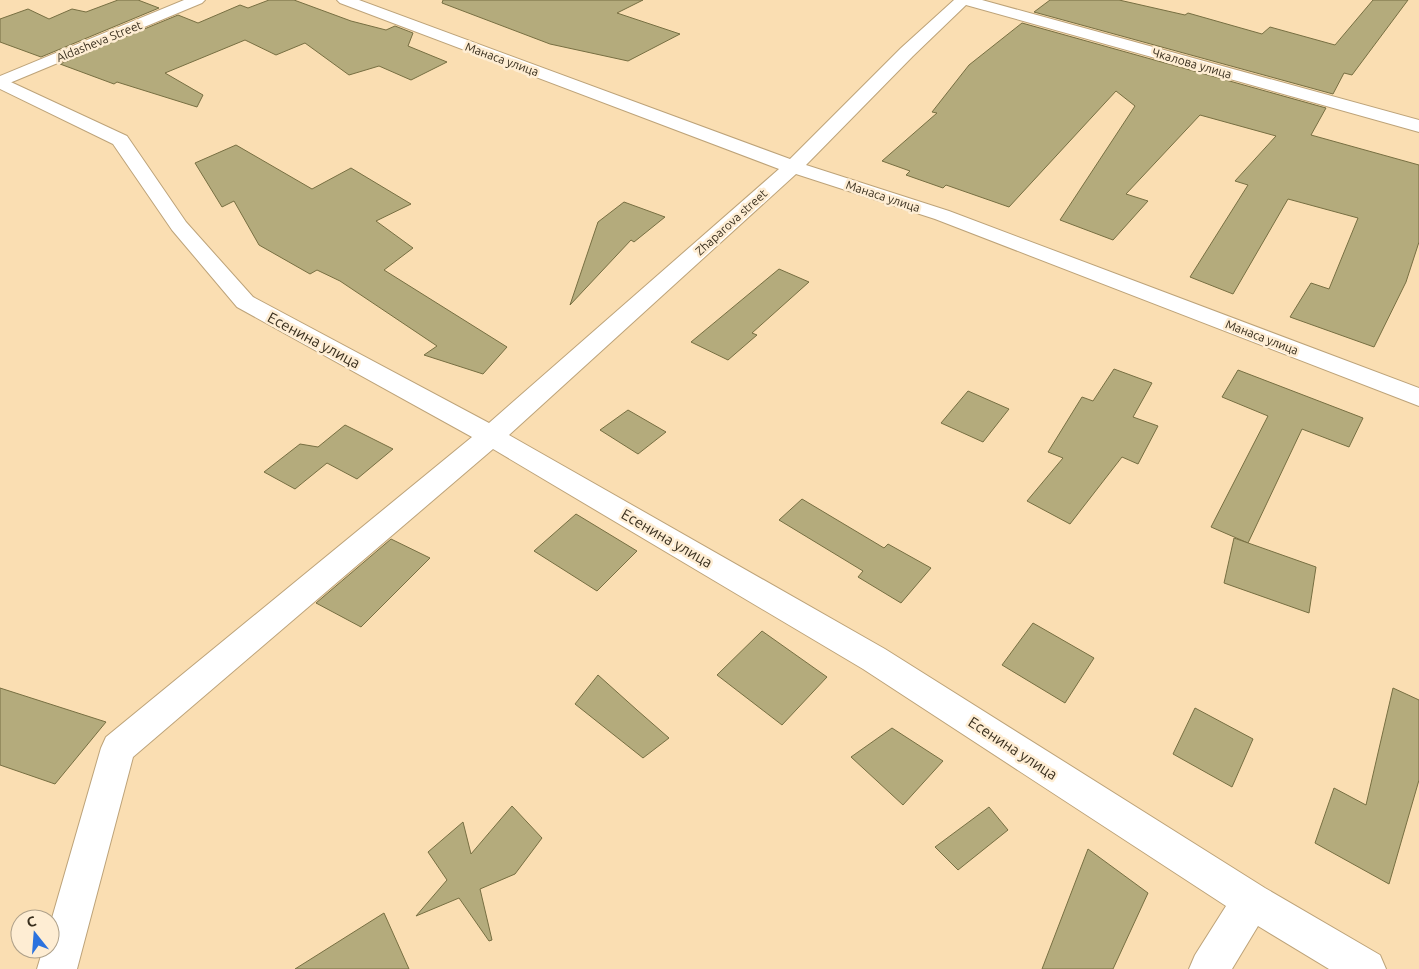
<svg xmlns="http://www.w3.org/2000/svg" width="1419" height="969" font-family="Ubuntu,sans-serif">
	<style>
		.building { fill: #b4ab7c; stroke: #776f42 }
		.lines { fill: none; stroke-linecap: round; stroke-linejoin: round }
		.street-casing { stroke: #bda379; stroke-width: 2 }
		.secondary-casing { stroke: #bda379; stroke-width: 2 }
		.street { fill: #fff; fill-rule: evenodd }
		.secondary { fill: #fff; fill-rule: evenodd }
		.labels { text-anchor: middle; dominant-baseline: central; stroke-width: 5; stroke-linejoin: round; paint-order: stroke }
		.far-street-label { font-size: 12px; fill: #382e1d; stroke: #feedd3 }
		.street-label { font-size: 15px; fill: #382e1d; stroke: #feedd3 }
	</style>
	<rect width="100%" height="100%" fill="#fadeb2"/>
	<g class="building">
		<path d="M118,0H138L159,8L41,57L0,42V19L28,9L49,19L72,9L86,12Z"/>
		<path d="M269,0H294L351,21L386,30L395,26L413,33L408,46L447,62L411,80L379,66L349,75L305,43L276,55L245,40L165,73L203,95L197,107L117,82L114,84L60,64L178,15L198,23L240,5L248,8Z"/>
		<path d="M443,0H643L617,13L680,34L628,61L550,44L442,3Z"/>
		<path d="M1050,0H1119L1185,15L1188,13L1262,34L1270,27L1335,45L1373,0H1408L1352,75L1344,73L1333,94L1034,12Z"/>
		<path d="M1022,23L1326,108L1311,135L1419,165V242L1406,282L1374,347L1290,317L1311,283L1329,289L1358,218L1288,199L1233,294L1190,277L1248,185L1235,181L1276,136L1200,115L1126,194L1148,201L1113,240L1060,220L1135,106L1116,91L1009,207L946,185L943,188L906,175L910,171L882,161L937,113L932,112L969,65Z"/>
		<path d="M236,145L312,189L351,168L411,204L376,221L413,248L384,270L507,347L483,374L424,355L437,346L340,281L317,270L310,274L259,245L234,201L222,207L195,163Z"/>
		<path d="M624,202L665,217L634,242L631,240L570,305L598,222Z"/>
		<path d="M779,269L809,282L752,333L757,335L728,360L691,342Z"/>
		<path d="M1114,369L1152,383L1133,417L1158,426L1138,464L1122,457L1070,524L1027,501L1063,458L1048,452L1082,397L1093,401Z"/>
		<path d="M1238,370L1363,418L1349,447L1302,429L1248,543L1211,527L1268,416L1222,397Z"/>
		<path d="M968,391L1009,409L983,442L941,423Z"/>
		<path d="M628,410L666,432L638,454L600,430Z"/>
		<path d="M345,425L393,449L357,479L327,463L295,489L264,472L300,444L318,447Z"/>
		<path d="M802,499L884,548L888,544L931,568L901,603L858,577L863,571L779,520Z"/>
		<path d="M576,514L637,551L597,591L534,551Z"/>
		<path d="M1234,538L1316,567L1309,613L1224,583Z"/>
		<path d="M391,539L430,558L361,627L316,603Z"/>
		<path d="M1033,623L1094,658L1065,703L1002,665Z"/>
		<path d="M762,631L827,677L782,725L717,675Z"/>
		<path d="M598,675L637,710L669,738L643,758L575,704Z"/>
		<path d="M0,688L106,722L55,784L0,765Z"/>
		<path d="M1393,688L1419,700V780L1389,884L1315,843L1334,788L1366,805Z"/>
		<path d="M1195,708L1253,739L1232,787L1173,754Z"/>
		<path d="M892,728L943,761L903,805L851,757Z"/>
		<path d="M512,806L542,838L515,874L480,889L492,940L489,941L459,898L416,916L447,880L428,852L463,822L471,854Z"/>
		<path d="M989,807L1008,830L958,870L935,847Z"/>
		<path d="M1088,849L1148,893L1113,969H1042Z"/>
		<path d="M384,913L409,969H295Z"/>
	</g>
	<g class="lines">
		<defs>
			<path id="street" d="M337,0H359L790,159L901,48L954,0H982L1419,120V132L966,5L913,56L806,165L949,211L1419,388V406L935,219L796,174L509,435L885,649L1265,888L1380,955L1386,969H1329L1258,926L1232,969H1189L1195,955L1226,906L863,669L493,449L133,757L77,969H37L43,949H50V925L101,748L106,737L472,437L237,307L172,230L113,144L0,89V77L127,136L186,222L253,297L489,423L779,169L340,3Z"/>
			<path id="secondary" d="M184,0H205L202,3L0,87V76Z"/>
		</defs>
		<use href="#street" class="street-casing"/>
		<use href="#secondary" class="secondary-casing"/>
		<use href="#street" class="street"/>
		<use href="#secondary" class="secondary"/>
	</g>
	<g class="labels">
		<g class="far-street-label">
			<text transform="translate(99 41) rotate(-22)">Aldasheva Street</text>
			<text transform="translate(502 59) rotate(20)">Манаса улица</text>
			<text transform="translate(1192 63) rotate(16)">Чкалова улица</text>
			<text transform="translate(883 196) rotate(18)">Манаса улица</text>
			<text transform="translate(731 222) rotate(-42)">Zhaparova street</text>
			<text transform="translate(1262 337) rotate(21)">Манаса улица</text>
		</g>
		<g class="street-label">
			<text transform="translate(314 340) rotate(28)">Есенина улица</text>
			<text transform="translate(667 538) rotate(30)">Есенина улица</text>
			<text transform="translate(1013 748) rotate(33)">Есенина улица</text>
		</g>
	</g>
	<g transform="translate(35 934) rotate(343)"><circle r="24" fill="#feedd3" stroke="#afa18a"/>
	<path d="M0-4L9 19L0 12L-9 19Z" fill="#2b72de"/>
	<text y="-8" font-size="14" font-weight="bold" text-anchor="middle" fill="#382e1d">С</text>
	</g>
</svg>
